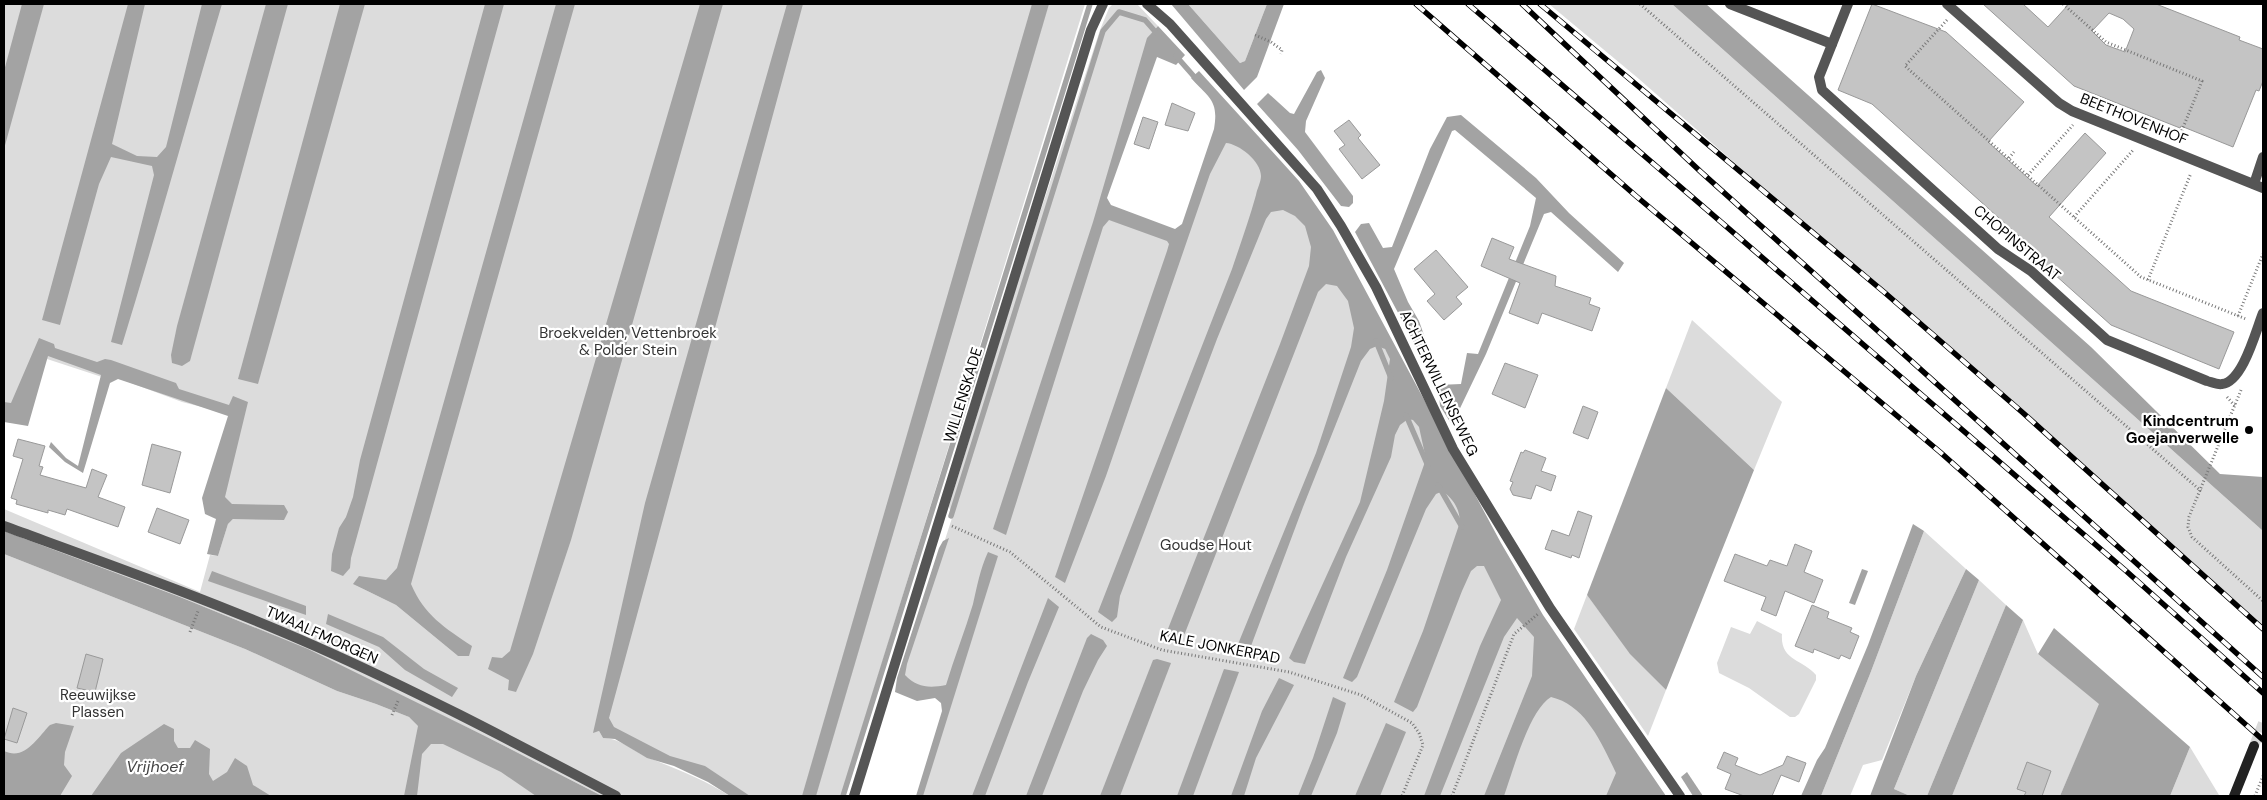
<svg xmlns="http://www.w3.org/2000/svg" width="2267" height="800" font-family="'DM Sans',sans-serif">
	<style>
		.green { fill: #dcdcdc; fill-rule: evenodd }
		.water { fill: #a3a3a3 }
		.lines { fill: none; stroke-linecap: round; stroke-linejoin: round }
		.stream { stroke: #a3a3a3; stroke-width: 5.5 }
		.building { fill: #c4c4c4; stroke: #999; fill-rule: evenodd }
		.secondary-tunnel { stroke: #d9d9d9; stroke-width: 10; stroke-dasharray: 10 5; stroke-linecap: butt }
		.path { stroke: #777; stroke-width: 3; stroke-dasharray: 1 2.5; stroke-linecap: butt }
		.street { stroke: #555; stroke-width: 10 }
		.secondary { stroke: #222; stroke-width: 10 }
		.rail-casing { stroke: #000; stroke-width: 5.5 }
		.rail { stroke: #fff; stroke-width: 4; stroke-dasharray: 11; stroke-linecap: butt }
		.poi-dot { fill: #000; stroke: #fff; stroke-width: 2 }
		.labels { text-anchor: middle; dominant-baseline: central; stroke-width: 4.5; stroke-linejoin: round; paint-order: stroke }
		.street-label { font-size: 15px; fill: #000; stroke: #fff }
		.park-label { font-size: 15px; fill: #333; stroke: #fff }
		.poi-label { font-size: 15px; font-weight: bold; fill: #000; stroke: #fff; text-anchor: end }
		.water-label { font-size: 16px; font-style: italic; fill: #444; stroke: #fff }
	</style>
	<rect width="100%" height="100%" fill="#fff"/>
	<g class="green">
		<path d="M4,4H1085L841,796H738L600,723L594,732L599,731L603,738C623,739 632,751 649,758C679,770 703,779 730,796H602L483,735L271,634L180,597L4,531V509L200,592L210,555L218,556L228,524L233,519H248L220,504L238,416L182,402L107,374L105,378L44,358L4,417ZM353,584L435,620L458,656L396,605Z"/>
		<path d="M1113,4H1137L1158,26L1150,35L1100,207L1181,237L1228,123L1267,153L1385,349L1547,635L1666,796H919L949,701L899,682L952,518L949,506L1025,258L1100,30L1109,8Z"/>
		<path d="M1188,4H1267L1245,61L1240,63Z"/>
		<path d="M1549,4H1672L2263,531V627L1639,79Z"/>
		<path d="M1692,320L1782,402L1754,470L1666,388Z"/>
		<path d="M1924,531L1966,569L1916,676L1882,760L1863,765L1850,796H1821L1870,674Z"/>
		<path d="M4,554L245,649L337,691L376,704L409,717L417,725L572,796H4Z"/>
		<path d="M1979,580L2006,605L1927,796H1910L1894,789Z"/>
		<path d="M1587,595L1631,654L1666,690L1648,736L1574,629Z"/>
		<path d="M2023,620L2038,654L2100,704L2060,796H1952Z"/>
		<path d="M1757,621L1782,634C1780,661 1803,659 1816,675V680L1799,714L1795,717H1790L1749,688L1719,673L1717,663L1731,627L1750,634Z"/>
		<path d="M2190,747L2219,795L2218,796H2170Z"/>
	</g>
	<g class="water">
		<path d="M22,4H44L4,149V71Z"/>
		<path d="M128,4H145L112,144L137,156L157,157L166,147L202,4H222C188,118 157,232 122,345L111,342L154,175L152,166L111,157L99,184L60,325L42,320Z"/>
		<path d="M266,4H288L190,361L182,366L172,363L171,355L177,326Z"/>
		<path d="M340,4H365L258,384L238,379Z"/>
		<path d="M485,4H504L351,558L350,568L343,576L331,571L332,554L339,528L346,517L353,497L360,460Z"/>
		<path d="M556,4H575L411,584C424,615 445,628 472,646L469,656H458L396,605L353,584L359,576L386,580L397,568Z"/>
		<path d="M700,4H723L571,540L533,654L516,692L508,690L509,680L488,669L492,657L502,658L510,651Z"/>
		<path d="M787,4H803L609,718L614,727L670,756L705,766L750,796H730L708,782L674,766L647,758L615,739L603,738L599,731L593,733L645,503Z"/>
		<path d="M1032,4H1049L816,796H802Z"/>
		<path d="M1171,4H1188L1240,63L1245,61L1267,4H1284L1257,77L1244,90Z"/>
		<path d="M1672,4H1706L2091,347L2220,474L2263,477V531Z"/>
		<path d="M1158,26L1185,55L1176,65L1157,57L1107,198L1111,205L1175,229L1182,224L1214,129C1219,100 1209,98 1191,78L1199,71L1299,181L1333,230L1501,543L1543,615L1666,796H1606L1616,773C1602,744 1586,705 1551,697C1529,710 1513,771 1504,796H1484L1532,676L1534,637L1517,618L1504,637L1440,796H1424L1480,646L1501,600L1484,566H1477L1471,571L1462,591L1417,707L1413,712L1394,702L1423,631L1460,522C1459,507 1454,501 1443,491L1436,494L1426,509L1357,677L1352,682L1343,678L1387,570L1426,459L1419,427L1413,420L1408,419L1400,425L1395,435L1391,457L1346,557L1305,664L1294,662L1289,658L1360,502L1384,401L1390,359L1385,349L1377,346L1370,349L1361,361L1303,507L1251,646L1247,650L1236,649L1316,453L1351,347L1354,328L1348,301L1337,286L1326,284L1318,292L1185,633L1179,643L1164,639L1280,344L1309,266L1311,247L1305,226L1295,216L1283,210L1271,212L1266,219L1217,339L1120,596L1117,617L1112,622L1098,612L1232,269C1240,245 1249,220 1256,195C1257,189 1261,182 1261,176C1261,161 1239,144 1226,143L1210,174L1106,476L1065,583L1055,577L1167,251L1169,244L1167,241L1109,220L1103,227L1006,535L993,529L1093,222L1147,38Z"/>
		<path d="M1321,70L1325,78L1306,121L1305,132L1353,196V203L1349,207L1341,206L1298,150L1257,104L1268,93L1290,113L1294,114L1317,72Z"/>
		<path d="M1461,115L1536,178L1569,213L1624,263L1618,272L1551,212L1544,214L1486,354L1452,425L1440,406L1438,385L1461,384L1467,353L1478,354L1530,226L1536,198L1455,130L1452,131L1394,269L1408,302L1419,321L1435,366L1428,369L1355,232L1361,224L1369,223L1383,248L1392,247L1430,149L1447,117Z"/>
		<path d="M39,338L54,344L55,348L97,362L105,359L111,360L176,383L179,389L229,405L233,396L248,402L225,497L232,504L284,505L288,512L284,520L233,519L228,524L218,556L207,554L216,519L205,514L202,498L228,416L118,379L110,383L83,473L65,462L49,447L51,442L66,458L78,466L101,375L48,356L28,426L4,422V402L11,403Z"/>
		<path d="M1666,388L1754,470L1666,690L1630,654L1587,595Z"/>
		<path d="M1913,524L1924,531L1870,674L1821,796H1801L1817,760L1825,748L1868,645Z"/>
		<path d="M4,531L180,597L308,649L483,735L602,796H536L501,772L443,744H431L422,754L417,796H404L418,726L409,717L376,704L337,691L245,649L4,554Z"/>
		<path d="M949,538L907,664L905,675C917,688 930,688 946,685C954,658 965,631 973,604C977,587 980,569 988,552L998,556L923,796H916L942,711L941,703L935,698L917,701L895,692L897,678L939,548L943,541Z"/>
		<path d="M1862,569L1868,571L1855,605L1849,603Z"/>
		<path d="M1966,569L1979,580L1894,789L1910,796H1870L1916,676Z"/>
		<path d="M212,571L306,606V615L208,581Z"/>
		<path d="M1048,598L1059,607L1028,682L985,796H972Z"/>
		<path d="M2006,605L2023,620L1952,796H1927Z"/>
		<path d="M328,614L383,637L424,669L458,688L452,697L405,670L379,647L326,624Z"/>
		<path d="M2054,628L2190,747L2170,796H2060L2099,704L2038,654Z"/>
		<path d="M1091,634L1103,640L1107,646L1098,660L1083,691L1042,796H1026L1087,638Z"/>
		<path d="M1157,659L1171,663L1120,796H1100L1153,660Z"/>
		<path d="M1224,669L1239,672L1193,796H1177Z"/>
		<path d="M1279,678L1294,685L1256,758L1244,796H1231L1262,711Z"/>
		<path d="M1333,697L1346,703L1337,733L1311,796H1298L1313,758Z"/>
		<path d="M56,723L74,726L65,752L64,765L72,776L60,796H4V751C25,761 37,738 50,725Z"/>
		<path d="M1386,723L1406,732L1380,796H1355Z"/>
		<path d="M164,724L174,729V741L178,748H190L195,740L210,749L209,774L213,781L227,772L235,758L247,766L253,785L271,796H91L121,753Z"/>
		<path d="M1687,772L1703,796H1693L1681,777Z"/>
	</g>
	<g class="lines">
		<g class="stream">
			<path d="M1176,56L1198,81"/>
			<path d="M1376,341L1391,378"/>
			<path d="M1406,415L1428,466"/>
			<path d="M1438,485L1462,527"/>
			<path d="M951,516L1103,31L1119,12L1145,20L1159,36"/>
			<path d="M843,796L1090,4"/>
		</g>
	</g>
	<g class="building">
		<path d="M1872,4L1946,32L2024,102L1988,142L2037,186L2085,133L2106,153L2049,217L2131,291L2234,332L2219,369L2111,325L2016,240L2019,236L1872,104L1838,90Z"/>
		<path d="M1983,4H2023L2048,27L2069,4H2156L2240,37L2239,40L2263,49V81L2259,91L2256,90L2233,147L2181,126L2180,128L2074,86ZM2109,13L2123,19L2134,29L2125,52L2106,45L2092,31Z"/>
		<path d="M1172,103L1195,113L1188,131L1165,125Z"/>
		<path d="M1143,117L1158,122L1149,149L1134,144Z"/>
		<path d="M1349,120L1361,135L1358,138L1380,165L1362,179L1339,149L1345,145L1334,131Z"/>
		<path d="M1492,238L1514,247L1509,259L1556,276L1555,286L1591,298L1589,304L1600,308L1592,331L1542,313L1538,324L1509,313L1520,283L1481,266Z"/>
		<path d="M1436,250L1468,287L1456,297L1462,304L1444,320L1427,301L1435,294L1414,269Z"/>
		<path d="M1505,363L1538,375L1525,408L1492,394Z"/>
		<path d="M1583,406L1598,412L1588,439L1573,433Z"/>
		<path d="M18,439L45,446L39,466L43,467L40,475L86,488L92,469L107,475L98,497L125,507L118,527L67,509L65,515L48,510V513L16,504L17,500L11,498L23,459L13,456Z"/>
		<path d="M152,444L181,452L170,493L142,485Z"/>
		<path d="M1525,450L1546,458L1541,471L1556,476L1551,491L1536,485L1531,499L1513,495L1510,489L1513,482L1510,481L1521,452L1523,453Z"/>
		<path d="M157,508L189,520L180,544L148,532Z"/>
		<path d="M1578,511L1592,516L1579,558L1572,555L1571,558L1545,549L1552,530L1569,536Z"/>
		<path d="M1795,544L1812,551L1804,572L1823,580L1814,603L1785,591L1776,616L1761,610L1766,597L1724,581L1735,554L1767,566L1770,560L1787,566Z"/>
		<path d="M1812,605L1829,612L1827,618L1852,628L1850,632L1859,636L1850,659L1841,655L1839,659L1814,649L1813,653L1795,646Z"/>
		<path d="M86,654L103,659L95,692L77,688Z"/>
		<path d="M13,708L27,713L17,743L4,739Z"/>
		<path d="M1724,752L1738,758L1735,765L1760,775L1783,765L1787,756L1806,763L1799,782L1781,775L1772,796H1744L1725,789L1731,774L1717,768Z"/>
		<path d="M2027,762L2051,771L2042,796H2024L2026,792L2017,789Z"/>
	</g>
	<g class="lines">
		<path class="secondary-tunnel" d="M2254,746L2263,723"/>
		<g class="path">
			<path d="M1640,4L2201,491"/>
			<path d="M2063,4L2106,42L2202,81L2178,140"/>
			<path d="M1947,20L1905,66L2141,277L2246,319"/>
			<path d="M1255,35L1271,42L1282,50L1281,54"/>
			<path d="M2009,158L2014,152"/>
			<path d="M2028,175L2073,125"/>
			<path d="M2074,217L2134,149"/>
			<path d="M2148,280L2191,173"/>
			<path d="M2238,316L2263,254"/>
			<path d="M2241,390L2189,517L2188,527L2192,537L2263,601"/>
			<path d="M2227,397L2235,406"/>
			<path d="M952,526L1010,552L1101,627L1162,650L1289,672L1361,695L1412,723L1419,733L1423,745L1402,796"/>
			<path d="M190,632L198,611"/>
			<path d="M392,715L398,701"/>
			<path d="M1452,796L1514,634L1538,614"/>
			<path d="M2255,796L2263,776"/>
		</g>
		<g class="street">
			<path d="M1147,4L1170,24L1317,189L1341,226L1376,287L1453,449L1550,608L1680,796"/>
			<path d="M1730,4L1832,44"/>
			<path d="M1848,4L1819,77L1822,90L1998,249L2031,271L2107,340L2207,381C2211,382 2218,385 2222,384C2243,382 2256,330 2263,313"/>
			<path d="M1947,4L2059,103L2072,111L2263,188"/>
			<path d="M2254,184L2263,157"/>
			<path d="M4,526C108,564 213,601 315,646C417,691 517,744 616,796"/>
			<path d="M854,796L1091,30L1103,4"/>
		</g>
		<path class="secondary" d="M2234,796L2254,746"/>
		<defs>
			<g id="rail">
				<path d="M1416,4L1636,196L1940,452L2263,740"/>
				<path d="M1468,4L2125,570L2263,693"/>
				<path d="M1522,4L1701,172L2263,677"/>
				<path d="M1540,4L1884,292L2022,412L2263,629"/>
			</g>
		</defs>
		<use href="#rail" class="rail-casing"/>
		<use href="#rail" class="rail"/>
	</g>
	<circle class="poi-dot" cx="2249" cy="430" r="5"/>
	<g class="labels">
		<g class="street-label">
			<text transform="translate(2134 119) rotate(22)">BEETHOVENHOF</text>
			<text transform="translate(2017 243) rotate(40)">CHOPINSTRAAT</text>
			<text transform="translate(1439 383) rotate(64)">ACHTERWILLENSEWEG</text>
			<text transform="translate(963 395) rotate(-73)">WILLENSKADE</text>
			<text transform="translate(322 635) rotate(24)">TWAALFMORGEN</text>
			<text transform="translate(1220 647) rotate(11)">KALE JONKERPAD</text>
		</g>
		<g class="park-label">
			<text x="628" y="333">Broekvelden, Vettenbroek<tspan x="628" dy="17">&amp; Polder Stein</tspan></text>
			<text x="1206" y="545">Goudse Hout</text>
			<text x="98" y="695">Reeuwijkse<tspan x="98" dy="17">Plassen</tspan></text>
		</g>
		<g class="poi-label">
			<text x="2239" y="421">Kindcentrum<tspan x="2239" dy="17">Goejanverwelle</tspan></text>
		</g>
		<g class="water-label">
			<text x="155" y="766">Vrijhoef</text>
		</g>
	</g>
	<rect width="2267" height="800" fill="none" stroke="#000000" stroke-width="10"/>
</svg>
